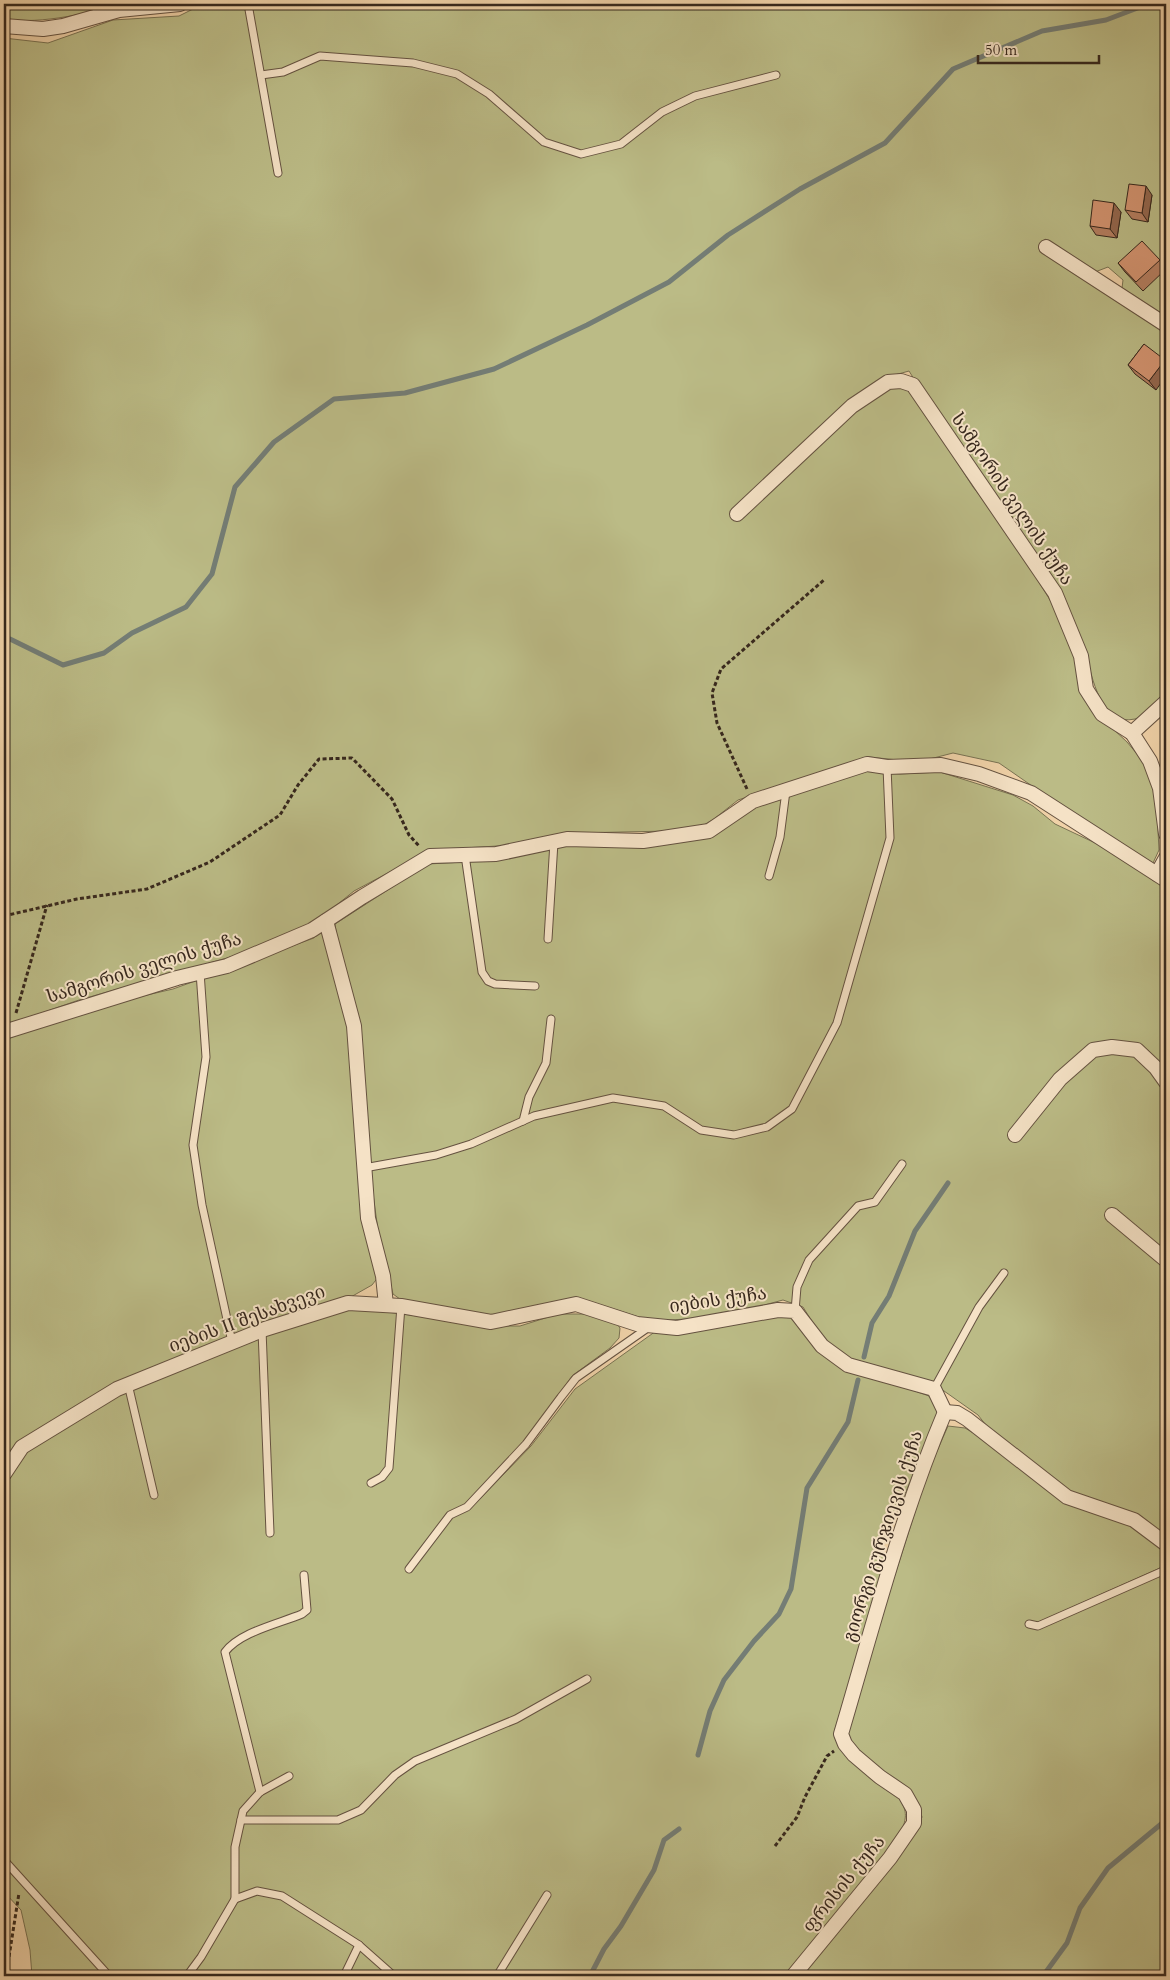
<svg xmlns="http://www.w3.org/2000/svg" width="1170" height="1980" font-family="Cardo,'Noto Serif Georgian',serif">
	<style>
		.green { fill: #bbbb86; stroke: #797252 }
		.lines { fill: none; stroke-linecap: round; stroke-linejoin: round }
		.stream { stroke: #747d75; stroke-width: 5 }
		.lane-casing { stroke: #655240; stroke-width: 9 }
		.street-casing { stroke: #655240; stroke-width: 16 }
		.path { stroke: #37281d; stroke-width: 3; stroke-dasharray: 4 2.5; stroke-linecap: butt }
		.lane { stroke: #f5e2c6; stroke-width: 7 }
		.street { stroke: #f5e2c6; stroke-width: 14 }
		.wall { fill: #b57f61; stroke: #37281d }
		.shaded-wall { fill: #94684f; stroke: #37281d }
		.building { fill: #d39471; stroke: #37281d }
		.labels { text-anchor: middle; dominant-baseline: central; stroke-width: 4; stroke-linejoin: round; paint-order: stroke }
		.street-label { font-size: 18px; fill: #37281d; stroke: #f5e2c6 }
	</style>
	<rect width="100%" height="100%" fill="#f0d2a8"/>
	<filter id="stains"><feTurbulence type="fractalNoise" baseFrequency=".004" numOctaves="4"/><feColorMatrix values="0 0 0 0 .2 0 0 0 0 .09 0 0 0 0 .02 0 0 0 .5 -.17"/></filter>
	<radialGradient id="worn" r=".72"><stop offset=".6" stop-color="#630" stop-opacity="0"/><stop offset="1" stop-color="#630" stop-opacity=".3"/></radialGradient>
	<g class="green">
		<path d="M4,4H128C89,12 43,25 4,19Z"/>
		<path d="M203,4H1166V318L1122,288L1123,280L1108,267L1095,272L1045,239L1040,250L1166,333V695C1159,701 1143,717 1135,719C1101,727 1092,677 1086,654L909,371L884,378L893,387H904L916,399L973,487L1008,532L1058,613L1079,664V690L1095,712L1127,742L1143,761L1156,792L1159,850L1153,863L1058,804L999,763L953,753L918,762L869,757L738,800L714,819L702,826L669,831L575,833L514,845L431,850L354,891L312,925L269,944L227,958L79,1000L4,1026V38L48,43L113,20L179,16Z"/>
		<path d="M865,771L900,774L940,772L1013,795L1033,806L1055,824L1108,849L1166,888V1071L1149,1051L1130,1043C1138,1061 1154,1074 1166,1089V1537L1068,1491L993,1434L978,1415L937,1386L891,1370L849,1358L823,1339L803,1307L783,1300L742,1311L687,1319L651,1321L579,1298L495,1316L404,1302L393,1294L379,1237L335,924L428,864L500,860L565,846L644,847L714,835L757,806Z"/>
		<path d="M324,928L350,1031L379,1276L372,1285L349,1298L134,1375L4,1465V1040L95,1007L173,989L314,938Z"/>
		<path d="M350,1307L492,1326H520L558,1314H591L614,1320L620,1328L619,1338L610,1348L572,1376L525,1441L467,1502L472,1507L531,1446L575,1389L656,1331L769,1314L790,1316L834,1362L929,1396L935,1403L939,1414L881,1550L888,1558L835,1729L838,1744L898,1796C909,1813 906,1818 900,1837L787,1976H32L30,1950L21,1910L4,1892V1480L25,1451L118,1394L264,1334Z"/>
		<path d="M948,1426L965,1428L975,1434L1070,1504L1134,1525L1166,1548V1561L1160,1568L1039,1622V1629L1166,1571V1976H798L918,1828L922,1817L919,1807L856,1752L845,1732L927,1474Z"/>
	</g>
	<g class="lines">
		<g class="stream">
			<path d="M4,641L10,639L63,665L104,653L132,633L186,607L212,574L235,487L274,442L334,399L405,393L494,369L587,325L669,282L728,235L800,189L885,143L953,69L1042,31L1106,20L1148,4"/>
			<path d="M864,1357L872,1323L889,1296L915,1231L948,1183"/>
			<path d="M698,1755L710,1711L724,1680L754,1641L779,1614L791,1589L807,1488L848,1422L858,1380"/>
			<path d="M590,1976L604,1949L621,1926L654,1870L664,1840L679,1829"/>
			<path d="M1043,1976L1067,1943L1080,1908L1108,1868L1166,1820"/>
		</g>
		<defs>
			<g id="lane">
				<path d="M248,4L278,173"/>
				<path d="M261,75L283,72L320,56L413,63L457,74L489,94L544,142L581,154L621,144L662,112L695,96L776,75"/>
				<path d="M465,855L482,972L488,981L495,984L535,986"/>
				<path d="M769,876L780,837L786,791"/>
				<path d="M548,939L554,842"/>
				<path d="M200,972L206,1057L193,1145L202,1205L232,1342"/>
				<path d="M523,1121L529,1097L546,1063L551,1019"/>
				<path d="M364,1168L436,1155L471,1144L534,1116L613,1098L664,1106L701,1130L734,1135L767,1127L792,1109L837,1023L890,838L887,767"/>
				<path d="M795,1311L797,1287L809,1260L858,1206L875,1202L902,1164"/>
				<path d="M262,1330L270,1533"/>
				<path d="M128,1384L154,1495"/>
				<path d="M934,1389L979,1307L1004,1273"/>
				<path d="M371,1483L382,1477L389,1468L401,1306"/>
				<path d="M409,1569L450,1515L467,1507L526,1444L561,1397L576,1378L649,1327"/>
				<path d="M1029,1624L1038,1626L1163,1571L1166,1566"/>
				<path d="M260,1792L225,1652C240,1632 278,1624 302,1614L307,1610L304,1575"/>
				<path d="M241,1820H338L361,1810L395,1775L415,1761L516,1719L587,1679"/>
				<path d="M4,1860L109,1976"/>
				<path d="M235,1899L257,1891L282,1896L359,1945L394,1976"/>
				<path d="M187,1976L201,1957L235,1899V1847L243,1811L260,1792L289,1776"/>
				<path d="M344,1976L359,1945"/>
				<path d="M497,1976L547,1895"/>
			</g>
			<g id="street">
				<path d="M4,26L43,29L63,26L119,10L180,4"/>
				<path d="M1046,247L1166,325"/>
				<path d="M737,514L852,406L888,382L901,381L913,385L1055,593L1081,656L1086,689L1102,714L1132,733L1150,761L1160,788L1166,834"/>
				<path d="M1132,733L1166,702"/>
				<path d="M1157,874L1166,858"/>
				<path d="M326,921L354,1026L368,1218L383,1276L386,1305"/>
				<path d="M4,1032L177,978L227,966L312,930L362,897L430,856L496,854L567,839L643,841L709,831L753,801L867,764L887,767L941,765L979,774L1031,793L1166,880"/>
				<path d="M1015,1135L1060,1079L1093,1050L1112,1047L1137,1050L1156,1068L1166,1082"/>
				<path d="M1112,1215L1166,1260"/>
				<path d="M945,1412L957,1413L967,1419L1067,1497L1134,1520L1166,1544"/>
				<path d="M4,1474L22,1447L117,1389L265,1329L348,1303L401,1306L491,1322L576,1304L637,1324L677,1328L778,1310L795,1311L822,1346L848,1365L934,1389L945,1412"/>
				<path d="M793,1976L890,1858L914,1823V1810L905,1794L880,1777L854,1755L845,1744L841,1734C873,1626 901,1516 945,1412"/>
			</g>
		</defs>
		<use href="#lane" class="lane-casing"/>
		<use href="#street" class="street-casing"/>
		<g class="path">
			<path d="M747,789L717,723L712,693L721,669L824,580"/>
			<path d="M4,916L77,899L147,889L210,862L280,815L298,785L319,759L352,758L392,799L409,835L419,846"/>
			<path d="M16,1013L47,905"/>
			<path d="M775,1846L797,1817L805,1797L827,1756L834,1751"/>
			<path d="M6,1976L19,1893"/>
		</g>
		<use href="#lane" class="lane"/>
		<use href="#street" class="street"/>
	</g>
	<g class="wall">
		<path d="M1152,195L1148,222L1132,219L1125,210Z"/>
		<path d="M1121,212L1117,238L1096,235L1090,226Z"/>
		<path d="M1160,260L1166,269L1143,291L1125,272L1118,263Z"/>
		<path d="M1144,344L1156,390L1135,374L1128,365Z"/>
	</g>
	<g class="shaded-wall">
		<path d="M1146,186L1152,195L1148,222L1142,213Z"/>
		<path d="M1114,203L1121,212L1117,238L1110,229Z"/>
		<path d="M1165,360L1166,362V376L1156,390L1149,381Z"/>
	</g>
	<g class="building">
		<path d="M1129,184L1146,186L1142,213L1125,210Z"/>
		<path d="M1093,200L1114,203L1110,229L1090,226Z"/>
		<path d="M1142,241L1160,260L1136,282L1118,263Z"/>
		<path d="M1144,344L1165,360L1149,381L1128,365Z"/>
	</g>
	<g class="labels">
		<g class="street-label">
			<text transform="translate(1012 499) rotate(56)">სამგორის ველის ქუჩა</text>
			<text transform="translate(144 968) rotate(-17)">სამგორის ველის ქუჩა</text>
			<text transform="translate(718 1300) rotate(-8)">იების ქუჩა</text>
			<text transform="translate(247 1319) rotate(-20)">იების II შესახვევი</text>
			<text transform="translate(883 1536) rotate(-72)">გიორგი გურჯიევის ქუჩა</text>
			<text transform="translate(844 1884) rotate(-51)">ფრისის ქუჩა</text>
		</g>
	</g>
	<rect width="1170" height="1980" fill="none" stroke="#f0d2a8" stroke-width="20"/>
	<rect x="5" y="5" width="1160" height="1970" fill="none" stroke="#37281d" stroke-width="2.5"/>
	<rect x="10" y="10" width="1150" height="1960" fill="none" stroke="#37281d"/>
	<path d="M978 55v8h121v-8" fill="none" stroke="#37281d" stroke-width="2.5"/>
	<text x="985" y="55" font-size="15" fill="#37281d" stroke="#f5e2c6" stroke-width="4" paint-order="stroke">50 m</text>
	<rect width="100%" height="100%" filter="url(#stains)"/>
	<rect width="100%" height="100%" fill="url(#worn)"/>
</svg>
